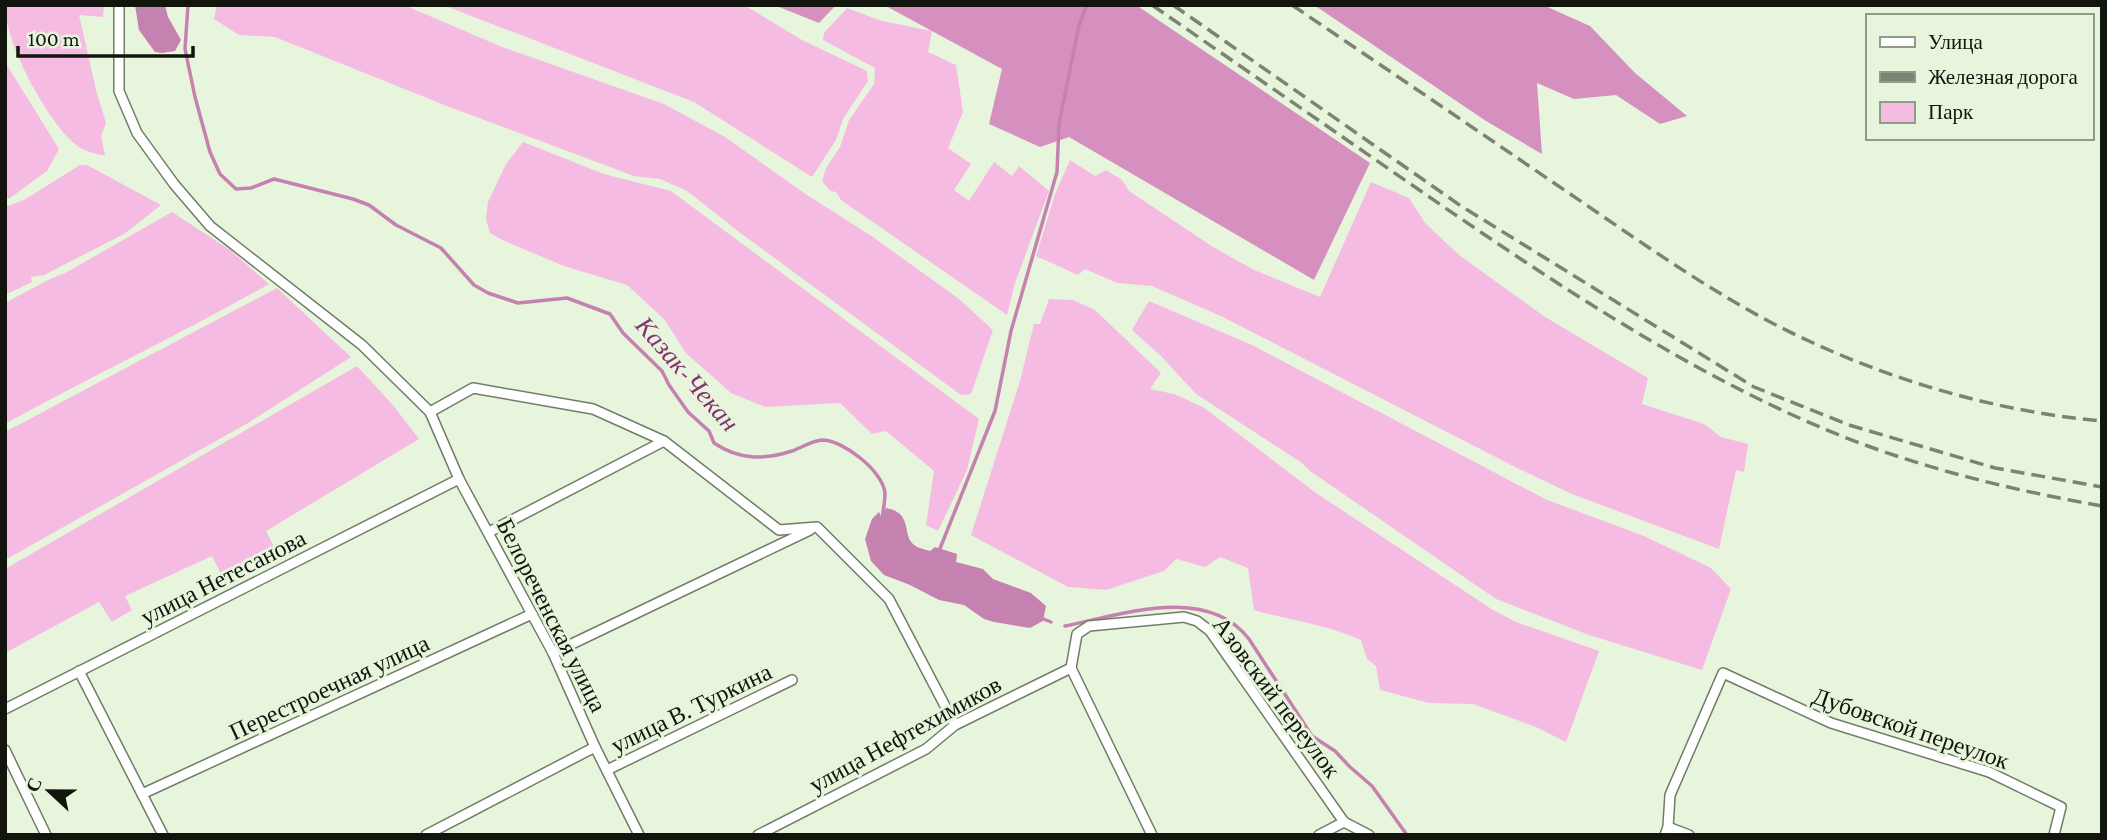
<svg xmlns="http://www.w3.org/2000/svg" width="2107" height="840" font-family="'Crimson Pro',serif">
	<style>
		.green { fill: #f6bbe2 }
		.forest { fill: #d690bf }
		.water { fill: #c581af }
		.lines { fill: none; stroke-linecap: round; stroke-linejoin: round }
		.stream { stroke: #c581af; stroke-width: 3.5 }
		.minor-casing { stroke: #717d68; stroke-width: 12 }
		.minor { stroke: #fff; stroke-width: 9 }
		.rail { stroke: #7b8474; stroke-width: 3.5; stroke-dasharray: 14 7; stroke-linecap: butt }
		.labels { text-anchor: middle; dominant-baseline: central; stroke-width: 6; stroke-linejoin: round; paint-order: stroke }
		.street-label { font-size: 24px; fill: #11150d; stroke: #e7f5dd }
		.water-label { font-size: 26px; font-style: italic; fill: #84336e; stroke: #e7f5dd }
	</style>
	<rect width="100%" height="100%" fill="#e7f5dd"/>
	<g class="green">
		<path d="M5,5H104L103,17L79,15L96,90L106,123L101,136L105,155C96,155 81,150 75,144C46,119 5,43 5,5Z"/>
		<path d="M217,5H404L502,47L664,104L725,137L807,195L873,237L959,299L993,330L971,394L961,395L946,384L739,232L687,191L660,179L634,176L447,106L275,37L239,35L214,19Z"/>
		<path d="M443,5H744L802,40L867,71L868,81L843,119L836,140L812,177L694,102Z"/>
		<path d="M847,8L882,21L932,31L928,52L956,65L963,112L948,148L971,164L954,190L969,201L994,162L1012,176L1019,166L1049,191L1015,283L1007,315L841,200L836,192L830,191L822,181L826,168L840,147L849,120L874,84L875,68L823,40L824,33Z"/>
		<path d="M5,62L59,149L47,171L10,198L5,199Z"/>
		<path d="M523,142L604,174L671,191L979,419L967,470L938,531L926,525L934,471L886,431L872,434L840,403L765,407L731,393L686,353L664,319L627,285L564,266L502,240L490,233L486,219L488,202L506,164Z"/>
		<path d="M1070,160L1095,176L1106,170L1122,180L1129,191L1213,247L1254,270L1320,297L1371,182L1409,198L1425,223L1459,255L1545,317L1648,378L1642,404L1704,424L1721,437L1748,444L1744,472L1736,470L1719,549L1572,494L1519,469L1223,317L1152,286L1117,283L1085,269L1078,275L1036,256L1055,194Z"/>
		<path d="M80,165H87L161,205L124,234L44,275L31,277L32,282L5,295V207L24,200Z"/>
		<path d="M172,212L230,250L269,284C183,333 92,376 5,424V303L50,279L67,272Z"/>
		<path d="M277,288L351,357L248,423L5,560V432Z"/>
		<path d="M1049,299L1073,300L1095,310L1161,373L1150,389L1174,394L1203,407L1316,493L1493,610L1516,622L1599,651L1566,742L1536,727L1473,704L1429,703L1380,690L1376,666L1367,659L1361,640C1329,625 1289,620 1254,610L1248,568L1220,557L1205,567L1176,559L1164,571L1106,590L1068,587L971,535L1020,381L1034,324H1040Z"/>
		<path d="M1149,301L1252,345L1547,500L1644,536L1711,568L1731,589L1702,670L1589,635L1496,599L1310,471L1302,463L1196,394L1161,356L1132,330Z"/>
		<path d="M357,366L392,404L419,439L266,531L275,549L221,574L212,556L125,596L132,610L112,622L99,602L5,653V569Z"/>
	</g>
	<g class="forest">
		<path d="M774,5H836L819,23Z"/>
		<path d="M884,5H1136L1370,163L1314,280L1069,137L1040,147L989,124L1002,69Z"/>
		<path d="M1314,5H1543L1590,26L1635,73L1687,116L1660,124L1616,95L1574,99L1537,83L1542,154L1486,121Z"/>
	</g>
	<g class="water">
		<path d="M135,5H165L168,17L181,40L175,51L162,53L155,52L139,30Z"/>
		<path d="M886,508C913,513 902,534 913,544C917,548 924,549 930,551L935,547L957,554L956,562L983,569L993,579L1031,593L1046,606L1043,621L1030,628L994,622L984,619L964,605L939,600L910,585L884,575L871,561L865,539L872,519L879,512L882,519Z"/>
	</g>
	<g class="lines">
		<g class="stream">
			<path d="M188,5L185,49L195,97L210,152L220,174L236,189L251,188L274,179L353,199L369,205L396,225L441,248L474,285L488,293L518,303L567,298L610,314L623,333L662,371L669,385L688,412L709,431L714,443C739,460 764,460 792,451C801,448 811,441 822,440C843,440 883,471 885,493C885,501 883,511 882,520H884"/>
			<path d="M939,551L995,411L1011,331L1057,172L1059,124L1079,25L1087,5"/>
			<path d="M1041,618L1051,622"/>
			<path d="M1065,626C1121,615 1206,584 1249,639L1312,736L1335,751L1350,767L1372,786L1407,835"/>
		</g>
		<defs>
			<g id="minor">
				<path d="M119,5V91L137,133L174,184L210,226L362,345L430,412L459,479L553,653L595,747L639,835"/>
				<path d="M430,412L473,388L593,409L664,441L779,530L817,527L889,599L955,725"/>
				<path d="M489,532L664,441"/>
				<path d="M553,653L810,530"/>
				<path d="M1071,668L1077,634L1089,626L1184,617L1197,621L1210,631L1344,822L1369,835"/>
				<path d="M1071,668L1152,835"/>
				<path d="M79,671L163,835"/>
				<path d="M5,709L459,479"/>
				<path d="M5,750L46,835"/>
				<path d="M607,770L792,680"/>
				<path d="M142,794L532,614"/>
				<path d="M1668,827L1689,835"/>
				<path d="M426,835L595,747"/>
				<path d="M758,835L926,749L955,725L1071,668"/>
				<path d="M1319,835L1344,822"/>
				<path d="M1665,835L1668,827L1670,795L1723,673L1831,723L1989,772L2061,807L2054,835"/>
			</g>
		</defs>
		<use href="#minor" class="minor-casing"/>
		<use href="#minor" class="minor"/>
		<g class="rail">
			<path d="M1152,5C1243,68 1334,131 1425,194C1556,284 1691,375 1839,435C1924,469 2012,490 2102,506"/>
			<path d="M1173,5L1461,206L1754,387L1849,425L1995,468L2102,487"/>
			<path d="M1292,5C1379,64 1465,122 1551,181C1624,230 1696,283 1774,324C1875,376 1989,411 2102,421"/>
		</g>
	</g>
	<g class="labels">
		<g class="street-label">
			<text transform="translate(223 577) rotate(-27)">улица Нетесанова</text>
			<text transform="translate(552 615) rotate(63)">Белореченская улица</text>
			<text transform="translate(329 687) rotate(-25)">Перестроечная улица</text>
			<text transform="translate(1277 697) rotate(53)">Азовский переулок</text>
			<text transform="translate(691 708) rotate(-26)">улица В. Туркина</text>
			<text transform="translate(1911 728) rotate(19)">Дубовской переулок</text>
			<text transform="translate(905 734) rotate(-29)">улица Нефтехимиков</text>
		</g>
		<g class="water-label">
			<text transform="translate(687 374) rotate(49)">Казак-Чекан</text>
		</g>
	</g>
	<rect width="2107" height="840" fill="none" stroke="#11150d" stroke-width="14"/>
	<rect x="1866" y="14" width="228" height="126" fill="#e7f5dd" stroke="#919b8a" stroke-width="2"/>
	<rect x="1880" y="37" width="35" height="10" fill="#ffffff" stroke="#919b8a" stroke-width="2"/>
	<text x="1928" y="49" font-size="21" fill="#11150d">Улица</text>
	<rect x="1880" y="72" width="35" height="10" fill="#7b8474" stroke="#919b8a" stroke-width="2"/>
	<text x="1928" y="84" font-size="21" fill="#11150d">Железная дорога</text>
	<rect x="1880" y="102" width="35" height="21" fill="#f6bbe2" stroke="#919b8a" stroke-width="2"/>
	<text x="1928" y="119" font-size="21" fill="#11150d">Парк</text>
	<g transform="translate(49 791) rotate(292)" stroke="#e7f5dd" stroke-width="5" paint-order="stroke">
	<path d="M0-5L12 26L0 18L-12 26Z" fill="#11150d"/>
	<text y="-10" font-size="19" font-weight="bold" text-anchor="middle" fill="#11150d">С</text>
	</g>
	<path d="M18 46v10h175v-10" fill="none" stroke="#11150d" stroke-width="3.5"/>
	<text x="28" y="46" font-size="21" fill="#11150d" stroke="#e7f5dd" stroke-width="5" paint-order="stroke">100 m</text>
</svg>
